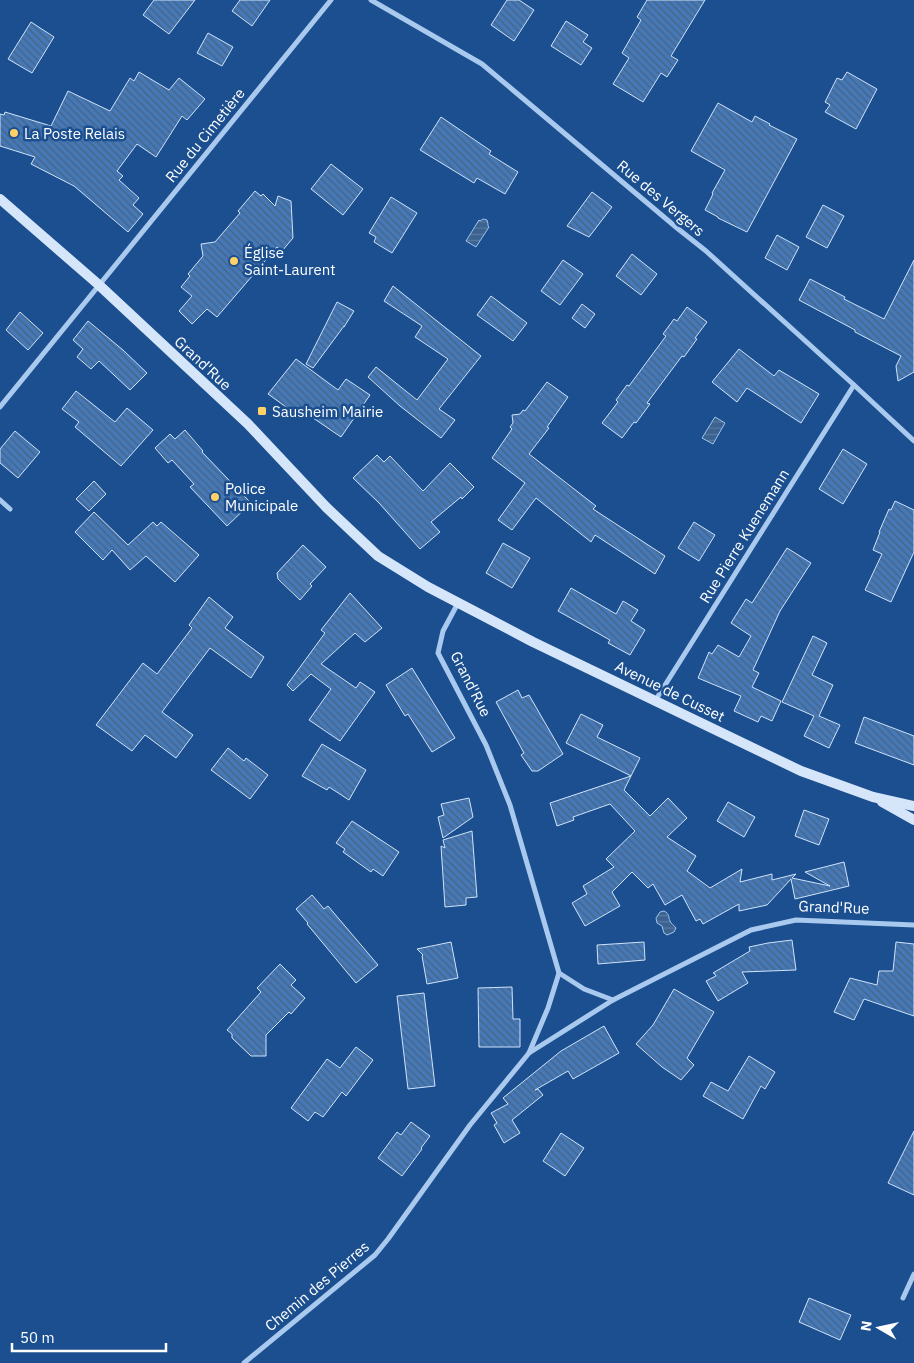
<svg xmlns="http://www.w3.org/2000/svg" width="914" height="1363" font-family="'IBM Plex Sans',sans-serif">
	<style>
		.water { fill: url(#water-rules); stroke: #9cc4f0 }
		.building { fill: url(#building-back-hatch); stroke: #cfe3fa }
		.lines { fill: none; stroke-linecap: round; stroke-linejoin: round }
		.minor { stroke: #a9c9ee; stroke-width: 5 }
		.secondary { stroke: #d6e6fa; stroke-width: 10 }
		.poi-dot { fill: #ffd166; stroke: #1b4f8f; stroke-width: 2 }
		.labels { text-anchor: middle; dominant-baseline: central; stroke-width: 5; stroke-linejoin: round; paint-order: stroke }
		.poi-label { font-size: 15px; fill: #fff; stroke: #1b4f8f; text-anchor: start }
		.street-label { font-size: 15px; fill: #fff; stroke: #1b4f8f }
	</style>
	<defs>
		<pattern id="water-rules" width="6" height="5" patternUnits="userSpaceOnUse" patternTransform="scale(1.25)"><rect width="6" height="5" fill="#3c6290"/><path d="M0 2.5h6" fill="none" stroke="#597aa1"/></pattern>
		<pattern id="building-back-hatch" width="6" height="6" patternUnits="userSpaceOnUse" patternTransform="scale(1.25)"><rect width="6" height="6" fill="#4478b7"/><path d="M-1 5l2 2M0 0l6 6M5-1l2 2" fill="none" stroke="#486282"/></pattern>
	</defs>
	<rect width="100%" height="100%" fill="#1b4f8f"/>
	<g class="water">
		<path d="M483,219L487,220L488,224V226L489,227L476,247L466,241L479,220L480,221Z"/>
		<path d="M715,417L725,423L713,444L702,438Z"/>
		<path d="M664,911C670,914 668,917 670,921C671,924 674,925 676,928L674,932L667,935L664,933L662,926L657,923L656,918L660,912Z"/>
	</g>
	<g class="building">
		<path d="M154,0H195L169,34L143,15Z"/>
		<path d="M240,0H270L252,26L232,11Z"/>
		<path d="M507,0H519L534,10L514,41L491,25Z"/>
		<path d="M647,0H705L671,56L678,60L667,77L661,73L643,102L613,84L629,58L622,53L641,20L637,17Z"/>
		<path d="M566,21L588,35L583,42L592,48L581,65L551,46Z"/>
		<path d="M31,22L54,37L32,73L8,59Z"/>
		<path d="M208,33L233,47L222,66L197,53Z"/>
		<path d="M139,72L169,90L179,78L205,99L187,120L182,116L156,157L137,144L117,171L123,176L119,180L139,198L133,205L143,214L128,232L74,186L31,164L35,157L0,146V114L4,115L5,112L51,126L68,91L110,111L130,78L134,81Z"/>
		<path d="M847,72L877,89L856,129L825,112L830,105L825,102L837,78L842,80Z"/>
		<path d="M718,103L752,122L755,116L770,124L769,125L797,139L747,232L718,218V217L705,210L713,194L712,193L725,170L691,151Z"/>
		<path d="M441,117L491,151L489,154L518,172L505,194L477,178L474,183L420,150Z"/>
		<path d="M331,164L363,189L343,215L311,189Z"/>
		<path d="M255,191L261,196L263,194L275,206L278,196L291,201L293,238L282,251L277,247L217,317L207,309L192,324L179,311L192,296L181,287L190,276L188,274L203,256L201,244L215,242L240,213L238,211Z"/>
		<path d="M592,192L612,207L589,237L567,226Z"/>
		<path d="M391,197L417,213L392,253L374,242L376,237L369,233Z"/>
		<path d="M823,205L844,216L827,248L806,237Z"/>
		<path d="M777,235L799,247L787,270L765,258Z"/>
		<path d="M632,254L657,274L641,295L616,276Z"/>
		<path d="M563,260L583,274L560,305L541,291Z"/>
		<path d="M914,260V372L898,381L896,366L901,356L855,332V330L799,300L810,279L845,297L844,299L884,319Z"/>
		<path d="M393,286L481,356L439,409L455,420L441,438L400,406L368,377L376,367L417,400L448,359L415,337L422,326L384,301Z"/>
		<path d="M491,296L527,323L513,341L477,315Z"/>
		<path d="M337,302L354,311L344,327V326L313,368L306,364Z"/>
		<path d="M582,304L595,314L585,328L572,318Z"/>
		<path d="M687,307L707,322L695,338L697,339L684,357L682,356L647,403L650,404L636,423L634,422L622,438L602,423L618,402L616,400L627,385L629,386L666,336L663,334L674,319L677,321Z"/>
		<path d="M20,312L43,333L28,350L6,330Z"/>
		<path d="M88,321L123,350L147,373L130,390L99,361L91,369L77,357L83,349L73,340Z"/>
		<path d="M739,349L774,376L779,370L819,394L801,423L747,388L737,402L712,382Z"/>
		<path d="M296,359L338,390L346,379L370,395L341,437L297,407L293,412L268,394Z"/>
		<path d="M547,382L568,397L547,427L549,428L529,454L596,506L593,509L665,556L655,574L595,535L591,542L536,498L512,530L498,520L525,483L492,458L512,429L510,427L513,423L512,415L520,414L523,410L525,411Z"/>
		<path d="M76,391L115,422L127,408L153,430L121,466L75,427L79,422L62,409Z"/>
		<path d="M185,430L203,451L202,452L251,503L227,526L190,487L194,484L172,460L168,463L155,448L170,434L175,439Z"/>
		<path d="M15,431L40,452L18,478L0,463V449Z"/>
		<path d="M843,449L867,464L843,504L819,489Z"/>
		<path d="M377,455L384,462L390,456L423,491L450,463L474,487L462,499L461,497L431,522L440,532L420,549L379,503L353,478Z"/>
		<path d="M94,481L106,494L89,511L76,499Z"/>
		<path d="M895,501L914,510V552L891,602L865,590L882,554L873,550L880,532H879L889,509L891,510Z"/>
		<path d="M94,512L128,545L153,522L157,526L161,522L199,555L175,582L146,556L130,570L112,550L103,560L75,532Z"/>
		<path d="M694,522L715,535L699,561L678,548Z"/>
		<path d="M503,543L530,558L512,588L486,573Z"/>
		<path d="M303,545L326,567L310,584L312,586L300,600L278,579L277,573Z"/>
		<path d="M787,548L811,563L780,611L753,670L759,673L752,687L781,701L772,721L761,716L758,722L734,711L741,696L698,678L709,652L712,654L718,645L739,657L751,636L731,623L746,599L752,603Z"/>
		<path d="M571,588L616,614L623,601L638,610L631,621L645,630L630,655L608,643L610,640L558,611Z"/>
		<path d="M350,593L382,628L365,642L355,633L321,664L356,688L360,682L375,692L340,741L309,720L331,689L311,674L293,691L287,685L325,633L321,630Z"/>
		<path d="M209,597L233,617L225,628L264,657L251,678L210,648L162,712L193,735L176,758L145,735L132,751L96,725L143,663L157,674L192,628L189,625Z"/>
		<path d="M813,636L827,643L812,675L833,685L819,716L840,725L829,748L804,736L814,716L782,702Z"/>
		<path d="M412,668L455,738L432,752L408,714L405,716L386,685Z"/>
		<path d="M518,690L522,698L529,695L563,754L538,771H532L521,755L524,753L496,702Z"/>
		<path d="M581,714L603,725L597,737L640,758L624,790L650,816L668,798L687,818L667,837L696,856L687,871L710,888L742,869L740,882L772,874V880L796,874L792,878L830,886L805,872L844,862L849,886L795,899L791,879L767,905L739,911V904L703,924L700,919L696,921L682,895L665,905L653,884L648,888L632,872L612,892L620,906L585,926L572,903L587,894L583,886L614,867L606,859L635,831L610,804L573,817L574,820L557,826L550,803L631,776L566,743Z"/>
		<path d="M864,717L914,736V765L855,743Z"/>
		<path d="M322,744L366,770L349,800L329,787L327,790L302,776Z"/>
		<path d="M228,748L244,761L246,758L268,775L250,799L211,770Z"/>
		<path d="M469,798L473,817L443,838L438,817L444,815L441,804Z"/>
		<path d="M728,802L755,817L744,837L717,821Z"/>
		<path d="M804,810L829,819L819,845L795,836Z"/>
		<path d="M352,821L399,852L383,876L373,869L371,872L343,852L345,849L336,843Z"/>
		<path d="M472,831L477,897L466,898V905L445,907L441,846L445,848L443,840Z"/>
		<path d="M312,895L324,909L328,906L378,965L356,983L307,924L308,923L296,909Z"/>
		<path d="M792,940L796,970L742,972L748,983L718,1001L706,981L716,976L714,973H713L750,951L749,947L768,943Z"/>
		<path d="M451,942L458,978L427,984L422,956L423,955L417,949Z"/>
		<path d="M644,942L645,960L598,964L597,945Z"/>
		<path d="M896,942L914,944V1016L864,999L854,1020L834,1012L850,978L877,985L879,971H893Z"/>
		<path d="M280,964L296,980L291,985L305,998L291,1014L289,1012L266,1035V1056H251L232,1038V1034L227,1030L261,992L257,988Z"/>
		<path d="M512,987L513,1019H520V1047H479L478,988Z"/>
		<path d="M674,989L714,1012L687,1058L694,1065L681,1080L662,1067L636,1044L653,1025Z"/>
		<path d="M424,993L435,1086L408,1089L397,996Z"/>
		<path d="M604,1026L619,1053L573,1079L568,1071L535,1090L538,1089L543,1095L512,1120L520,1133L504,1143L494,1125L497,1123L491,1113L508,1104L503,1098L561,1051Z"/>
		<path d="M356,1047L373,1060L346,1096L342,1092L323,1117L315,1112L308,1121L291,1108L327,1059L340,1068Z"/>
		<path d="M749,1056L775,1072L765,1089L761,1086L743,1119L703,1096L711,1082L728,1091Z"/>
		<path d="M411,1122L430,1136L421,1148L422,1149L402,1176L378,1158L397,1132L401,1135Z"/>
		<path d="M914,1131V1195L888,1183Z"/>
		<path d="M561,1133L584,1148L565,1176L543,1161Z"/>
		<path d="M809,1298L851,1315L840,1340L799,1322Z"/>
	</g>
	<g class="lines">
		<g class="minor">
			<path d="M371,0L482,64L677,228L706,251L854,385L914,441"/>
			<path d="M0,407L331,0"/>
			<path d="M0,500L10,509"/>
			<path d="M458,603L443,631L438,653L486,745L510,805L559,973L584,989L613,1000"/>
			<path d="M655,701L854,385"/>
			<path d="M529,1053L613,1000L751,930L796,920L914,925"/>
			<path d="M903,1298L914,1274"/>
			<path d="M244,1363L375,1255L388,1239L470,1125L529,1053L548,1008L559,973"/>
		</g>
		<g class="secondary">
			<path d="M0,199L99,285L248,424L326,507L378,556L428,587L533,642L801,771L873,797L914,806"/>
			<path d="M882,802L914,820"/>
		</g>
	</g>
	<g class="poi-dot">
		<circle cx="14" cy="133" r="5"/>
		<circle cx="234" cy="261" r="5"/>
		<rect x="257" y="406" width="10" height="10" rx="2.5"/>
		<circle cx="215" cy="497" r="5"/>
	</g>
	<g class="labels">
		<g class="poi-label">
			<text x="24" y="133">La Poste Relais</text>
			<text x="244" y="252">Église<tspan x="244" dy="17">Saint-Laurent</tspan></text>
			<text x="272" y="411">Sausheim Mairie</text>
			<text x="225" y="488">Police<tspan x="225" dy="17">Municipale</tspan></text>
		</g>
		<g class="street-label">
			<text transform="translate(205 135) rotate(-51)">Rue du Cimetière</text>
			<text transform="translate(661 198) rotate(40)">Rue des Vergers</text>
			<text transform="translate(203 363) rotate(43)">Grand'Rue</text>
			<text transform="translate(744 536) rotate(-58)">Rue Pierre Kuenemann</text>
			<text transform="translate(471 684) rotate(63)">Grand'Rue</text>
			<text transform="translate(670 691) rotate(26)">Avenue de Cusset</text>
			<text transform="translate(834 907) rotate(2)">Grand'Rue</text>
			<text transform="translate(317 1286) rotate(-40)">Chemin des Pierres</text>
		</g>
	</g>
	<g transform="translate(879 1328) rotate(279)" stroke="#1b4f8f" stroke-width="4" paint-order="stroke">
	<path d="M0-4L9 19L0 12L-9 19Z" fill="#ffffff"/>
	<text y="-8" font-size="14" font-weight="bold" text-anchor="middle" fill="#ffffff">N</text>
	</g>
	<path d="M12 1343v8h154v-8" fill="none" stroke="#ffffff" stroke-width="2.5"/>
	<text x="20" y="1343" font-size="15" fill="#ffffff" stroke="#1b4f8f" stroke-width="4" paint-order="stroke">50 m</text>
</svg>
